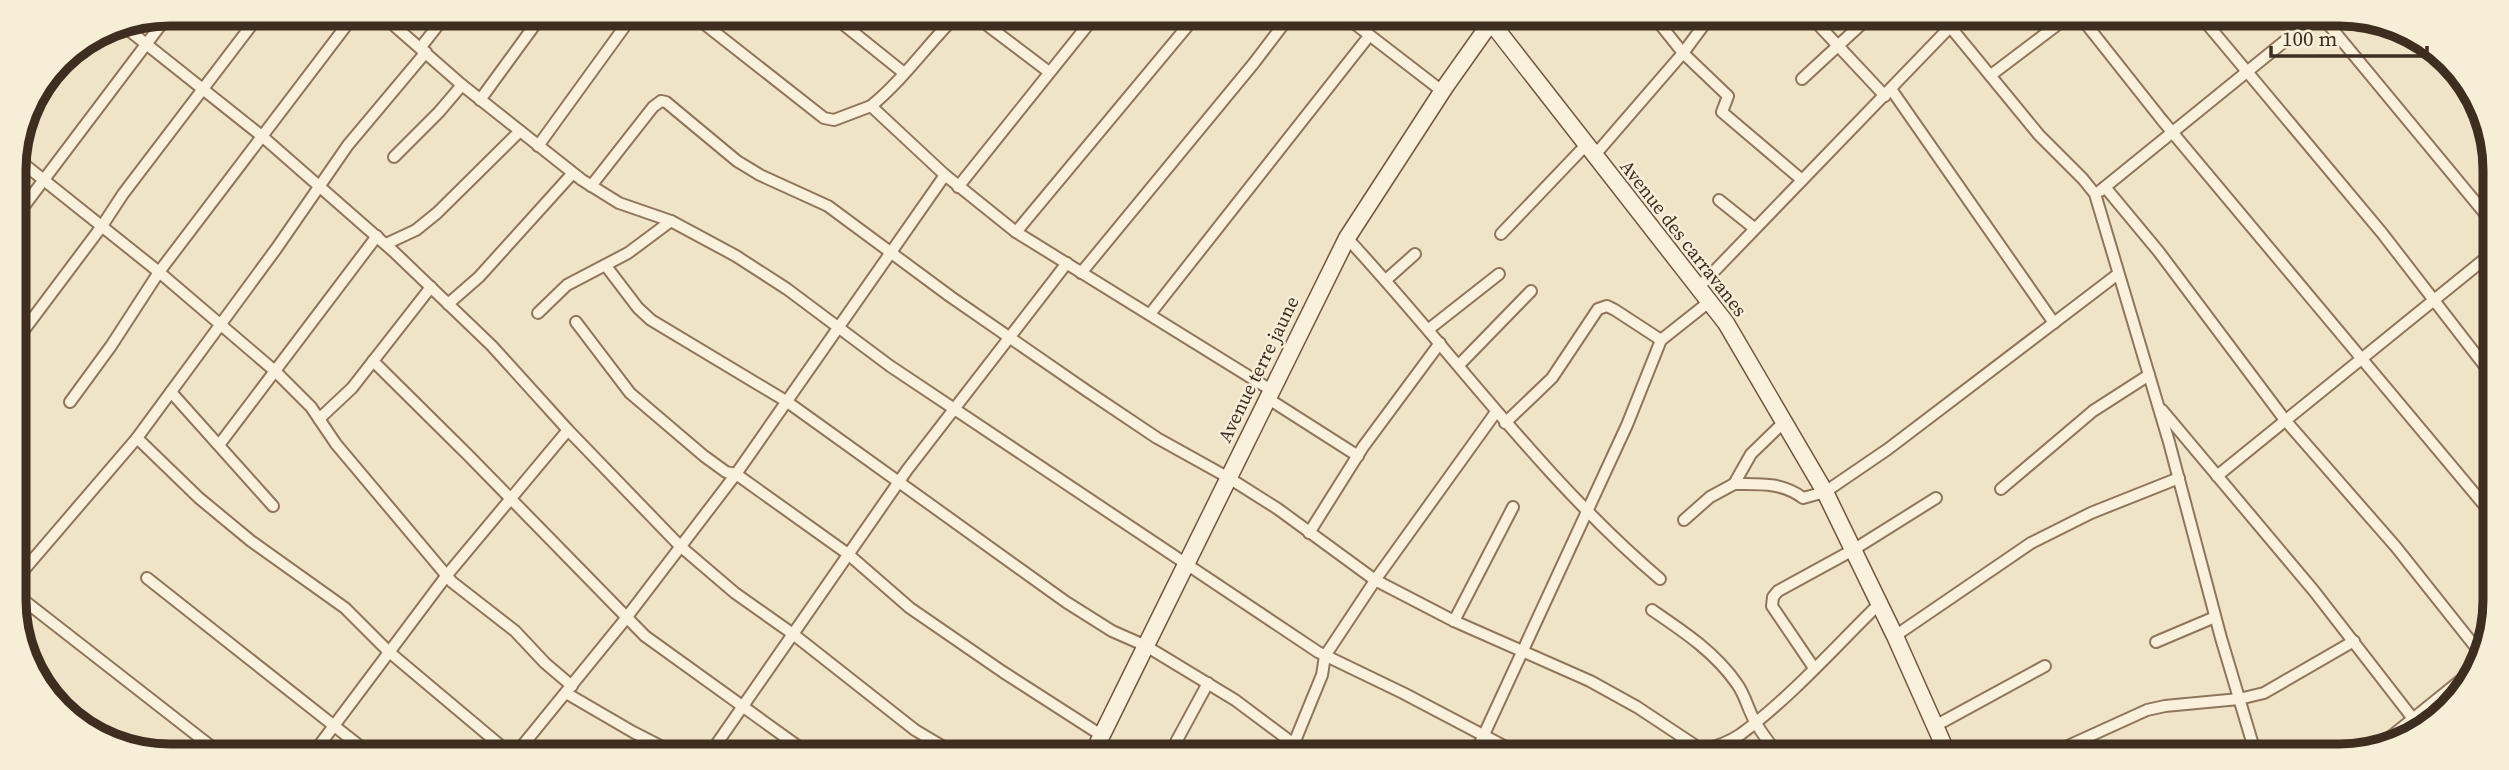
<svg xmlns="http://www.w3.org/2000/svg" width="2509" height="770" font-family="'Source Serif 4',serif">
	<style>
		.lines { fill: none; stroke-linecap: round; stroke-linejoin: round }
		.street-casing { stroke: #8d765c; stroke-width: 14 }
		.secondary-casing { stroke: #6f573f; stroke-width: 19 }
		.street { stroke: #faf1dc; stroke-width: 10 }
		.secondary { stroke: #faf1dc; stroke-width: 16 }
		.labels { text-anchor: middle; dominant-baseline: central; stroke-width: 5; stroke-linejoin: round; paint-order: stroke }
		.street-label { font-size: 19px; fill: #3d2e20; stroke: #f7eed8 }
		.rim { fill: none; stroke: #3d2e20; stroke-width: 9 }
	</style>
	<rect width="100%" height="100%" fill="#f0e4c8"/>
	<g class="lines">
		<defs>
			<g id="street">
				<path d="M382,15L462,85L582,180L619,203L671,221L736,256L787,289L890,366L1318,652L1403,693L1519,754"/>
				<path d="M693,15L824,118L834,120L871,106L945,175L1016,232L1271,390"/>
				<path d="M833,16L904,73"/>
				<path d="M975,16L1049,72"/>
				<path d="M1346,17L1442,91"/>
				<path d="M1655,18L1683,53L1728,96L1722,112L1802,180"/>
				<path d="M1812,18L1885,96"/>
				<path d="M1943,18L2039,135L2083,179L2095,194L2169,442L2221,638L2256,755"/>
				<path d="M2082,19L2162,120L2490,512"/>
				<path d="M2203,19L2382,233L2491,374"/>
				<path d="M2324,19L2492,222"/>
				<path d="M121,24L263,137L393,251L492,346L568,430L680,546L735,593L793,634L915,730L952,752"/>
				<path d="M421,47L446,15"/>
				<path d="M1991,75L2065,19"/>
				<path d="M1802,79L1868,18"/>
				<path d="M1891,89L2054,323"/>
				<path d="M480,100L542,15"/>
				<path d="M871,106C903,80 927,45 956,16"/>
				<path d="M538,146L633,15"/>
				<path d="M1594,156L1683,53L1709,18"/>
				<path d="M15,157L159,272L276,372L311,407L336,444L452,582L515,631L545,663L572,686"/>
				<path d="M394,157L439,112L462,85"/>
				<path d="M591,186L653,107L661,101L666,102L737,161L760,175L828,206L951,297L1087,391L1157,438L1229,478L1278,509L1375,580L1454,621L1590,681L1637,707L1702,750"/>
				<path d="M958,187L1095,16"/>
				<path d="M2105,187L2159,252L2285,420L2396,547L2481,654"/>
				<path d="M2100,191L2312,19"/>
				<path d="M1719,200L1754,228"/>
				<path d="M15,218L169,14"/>
				<path d="M1016,232L1195,17"/>
				<path d="M1501,234L1586,145"/>
				<path d="M1347,238C1452,351 1542,479 1660,579"/>
				<path d="M386,244L416,230L437,213L520,131"/>
				<path d="M606,266L638,308L651,320L786,401L1066,602L1112,631L1146,646L1235,700L1306,753"/>
				<path d="M1081,273L1254,63L1289,17"/>
				<path d="M1387,279L1415,254"/>
				<path d="M1698,288L1950,27"/>
				<path d="M448,304L479,277L572,174"/>
				<path d="M538,313L567,285L628,253L671,221"/>
				<path d="M1150,314L1369,36"/>
				<path d="M576,322L630,393L704,456L726,472L736,474L848,554L910,608L1003,672L1101,735"/>
				<path d="M1429,329L1499,274"/>
				<path d="M15,342L102,226L123,194L260,14"/>
				<path d="M373,361L468,455L645,636L806,752"/>
				<path d="M1459,365L1531,291"/>
				<path d="M171,392L273,506"/>
				<path d="M1267,398L1358,456"/>
				<path d="M70,402L111,346L159,272L355,14"/>
				<path d="M2162,410L2314,591L2421,729"/>
				<path d="M319,419L352,388L431,287"/>
				<path d="M1505,423L1552,378L1598,309L1607,306L1615,310L1661,340"/>
				<path d="M137,438L199,498L251,541L345,608L388,651L507,751"/>
				<path d="M219,445L377,236"/>
				<path d="M2217,476L2492,253"/>
				<path d="M1734,484C1759,484 1782,482 1803,498L1825,492L1888,449L2118,274"/>
				<path d="M2001,489L2093,411L2149,375"/>
				<path d="M1684,520L1710,497L1734,484L1751,454L1783,423"/>
				<path d="M1309,533L1363,447L1440,343"/>
				<path d="M17,578L137,438L276,249L348,145L426,52"/>
				<path d="M147,578L366,751"/>
				<path d="M17,595L217,751"/>
				<path d="M1652,610C1683,631 1716,653 1737,684C1746,696 1748,711 1756,723C1762,734 1770,744 1778,754"/>
				<path d="M1454,621L1513,507"/>
				<path d="M1895,636L2031,543L2091,513L2179,478"/>
				<path d="M2156,642L2215,617"/>
				<path d="M1814,668L1772,606L1773,597L1778,591L1853,550L1936,498"/>
				<path d="M566,693L633,732L672,752"/>
				<path d="M1935,726L2045,666"/>
				<path d="M2383,743L2466,676"/>
				<path d="M315,751L447,575L568,430"/>
				<path d="M518,751L623,622L736,474L945,175"/>
				<path d="M711,752L907,470L1067,263"/>
				<path d="M1170,753L1208,683"/>
				<path d="M1290,753L1322,675L1325,656L1378,576L1496,412"/>
				<path d="M1475,754L1627,425L1661,340L1709,302"/>
				<path d="M1699,754L1702,750C1716,747 1729,742 1741,734C1790,698 1836,646 1879,604"/>
				<path d="M2048,755L2147,710L2165,706L2239,699L2264,693L2354,641"/>
			</g>
			<g id="secondary">
				<path d="M1487,17L1726,323L1825,492L1895,636L1948,755"/>
				<path d="M1093,753L1347,238L1445,87L1491,22"/>
			</g>
		</defs>
		<use href="#street" class="street-casing"/>
		<use href="#secondary" class="secondary-casing"/>
		<use href="#street" class="street"/>
		<use href="#secondary" class="secondary"/>
	</g>
	<g class="labels">
		<g class="street-label">
			<text transform="translate(1684 238) rotate(52)">Avenue des carravanes</text>
			<text transform="translate(1258 369) rotate(-64)">Avenue terre jaune</text>
		</g>
	</g>
	<path d="M0 0H2509V770H0ZM170 26H2339A144 144 0 0 1 2483 170V600A144 144 0 0 1 2339 744H170A144 144 0 0 1 26 600V170A144 144 0 0 1 170 26Z" fill="#f7eed8" fill-rule="evenodd"/>
	<path class="rim" d="M170 26H2339A144 144 0 0 1 2483 170V600A144 144 0 0 1 2339 744H170A144 144 0 0 1 26 600V170A144 144 0 0 1 170 26Z"/>
	<path d="M2271 46v10h156v-10" fill="none" stroke="#3d2e20" stroke-width="3.5"/>
	<text x="2282" y="46" font-size="21" fill="#3d2e20" stroke="#f7eed8" stroke-width="5" paint-order="stroke">100 m</text>
</svg>
